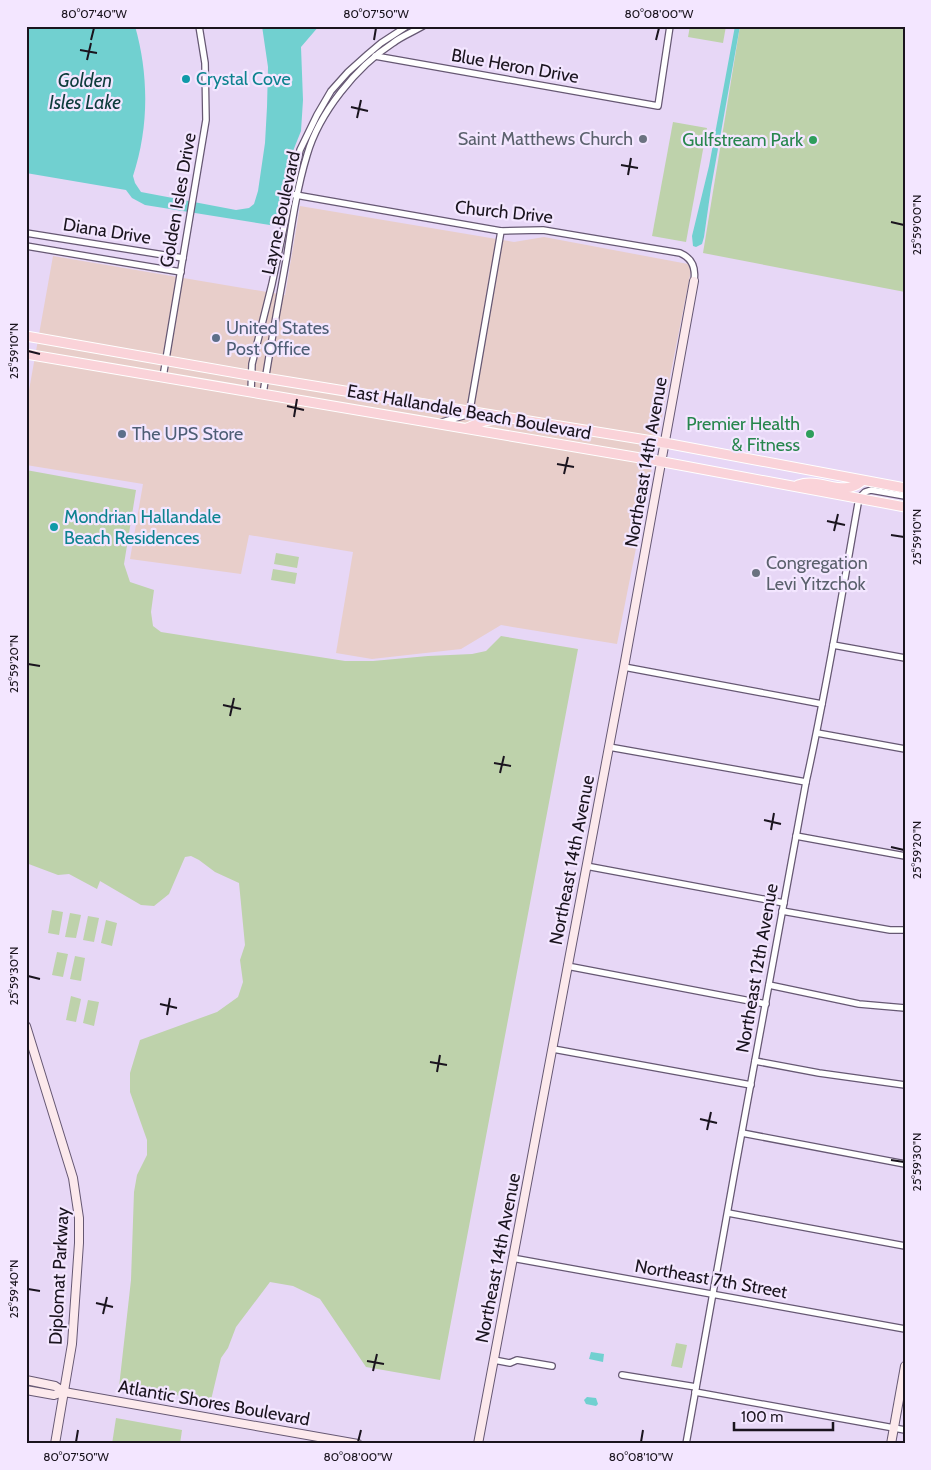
<svg xmlns="http://www.w3.org/2000/svg" width="931" height="1470" font-family="Cabin,sans-serif">
	<style>
		.commercial { fill: #e8ceca }
		.green { fill: #bed2ab }
		.water { fill: #71d0d0 }
		.lines { fill: none; stroke-linecap: round; stroke-linejoin: round }
		.street-casing { stroke: #665873; stroke-width: 8 }
		.secondary-casing { stroke: #665873; stroke-width: 10 }
		.primary-casing { stroke: #fff; stroke-width: 11 }
		.street { stroke: #fff; stroke-width: 5.5 }
		.secondary { stroke: #fce9ec; stroke-width: 8 }
		.primary { stroke: #fad3d9; stroke-width: 9 }
		.ticks { fill: none; stroke: #1a141e; stroke-width: 2 }
		.culture-dot { fill: #0f9aa8; stroke: #f3e6ff; stroke-width: 2 }
		.worship-dot { fill: #6b7280; stroke: #f3e6ff; stroke-width: 2 }
		.leisure-dot { fill: #2e9e5b; stroke: #f3e6ff; stroke-width: 2 }
		.service-dot { fill: #5c6f8a; stroke: #f3e6ff; stroke-width: 2 }
		.labels { text-anchor: middle; dominant-baseline: central; stroke-width: 4.5; stroke-linejoin: round; paint-order: stroke }
		.street-label { font-size: 18px; fill: #1a141e; stroke: #f3e6ff }
		.culture-label { font-size: 18px; fill: #0d838f; stroke: #f3e6ff; text-anchor: start }
		.worship-label { font-size: 18px; fill: #5b616d; stroke: #f3e6ff; text-anchor: end }
		.leisure-label { font-size: 18px; fill: #27864d; stroke: #f3e6ff; text-anchor: end }
		.service-label { font-size: 18px; fill: #4e5e75; stroke: #f3e6ff; text-anchor: start }
		.water-label { font-size: 19px; font-style: italic; fill: #0e3c3c; stroke: #f3e6ff }
		.neatline { fill: none; stroke: #1a141e; stroke-width: 2 }
		.ticks-label { font-size: 12px; text-anchor: middle; fill: #1a141e }
	</style>
	<rect width="100%" height="100%" fill="#e7d7f6"/>
	<path class="commercial" d="M300,206L514,242L544,237L688,264L691,271L617,644L501,625L461,649L372,659L336,653L353,552L249,535L241,574L130,559L143,484L26,465V407L53,256L285,295Z"/>
	<g class="green">
		<path d="M690,26H726L723,43L688,37Z"/>
		<path d="M740,26H905V292L703,253Z"/>
		<path d="M673,122L707,128L686,242L652,236Z"/>
		<path d="M26,470L136,490L124,564L130,582L154,590L151,612L153,626L161,632L345,661H373L428,656L472,654L486,651L501,636L578,649L440,1380L366,1367L320,1299L293,1286L270,1282L236,1327L228,1348L221,1358L211,1400L119,1387L131,1280L134,1192L137,1175L147,1155V1140L130,1092V1073L140,1040L217,1012L238,997L243,982L240,960L245,945L239,883L215,872L199,860L191,856L185,857L169,894L154,906L141,905L100,881L97,889L69,874L58,875L26,863Z"/>
		<path d="M276,553L299,557L297,568L274,564Z"/>
		<path d="M273,569L297,573L295,584L271,580Z"/>
		<path d="M52,910L63,912L59,935L48,933Z"/>
		<path d="M70,913L81,915L76,938L65,937Z"/>
		<path d="M88,916L99,918L94,942L83,940Z"/>
		<path d="M106,920L117,923L112,946L101,943Z"/>
		<path d="M57,952L68,954L63,977L52,975Z"/>
		<path d="M75,956L85,958L81,981L70,979Z"/>
		<path d="M71,996L81,999L76,1022L66,1020Z"/>
		<path d="M88,1000L99,1002L94,1026L83,1023Z"/>
		<path d="M676,1343L687,1345L682,1368L671,1366Z"/>
		<path d="M116,1418L182,1430L180,1444H112Z"/>
	</g>
	<g class="water">
		<path d="M26,26H135C149,75 149,128 133,176L135,183L141,192L236,210L249,208L254,204L258,191L265,143L267,107L268,67L262,26H319L301,47L303,100L301,131L289,161L276,226L145,205L132,198L126,190L26,173Z"/>
		<path d="M735,26H740L711,188L704,237L702,244L696,247L693,246L692,236L709,166Z"/>
		<path d="M591,1352L604,1354L603,1362L589,1359Z"/>
		<path d="M587,1397L596,1398L598,1404L596,1406L586,1404L584,1400Z"/>
	</g>
	<g class="lines">
		<defs>
			<g id="street">
				<path d="M375,56L658,106L670,26"/>
				<path d="M290,194L501,231L543,230L680,253C692,258 696,268 694,281"/>
				<path d="M26,233L183,258"/>
				<path d="M26,246L181,272"/>
				<path d="M163,377L206,120L205,63L199,26"/>
				<path d="M251,392L252,364L272,284L300,150L317,115L331,91L348,72L368,54L381,43L407,26"/>
				<path d="M263,394C270,347 279,301 287,255C292,222 297,188 307,155C319,113 356,67 393,43C402,36 413,32 423,26"/>
				<path d="M442,422L463,416L470,410L501,231"/>
				<path d="M833,645L905,658"/>
				<path d="M624,667L822,704"/>
				<path d="M817,733L905,749"/>
				<path d="M609,747L806,782"/>
				<path d="M796,836L905,856"/>
				<path d="M586,866L784,903"/>
				<path d="M782,911L890,930H905"/>
				<path d="M567,966L766,1004"/>
				<path d="M769,985L859,1004L905,1008"/>
				<path d="M553,1049L751,1085"/>
				<path d="M755,1061L819,1073L905,1085"/>
				<path d="M742,1133L905,1164"/>
				<path d="M728,1213L905,1246"/>
				<path d="M512,1258L905,1329"/>
				<path d="M494,1360L510,1363L517,1360L552,1366"/>
				<path d="M622,1375L696,1387"/>
				<path d="M695,1392L905,1430"/>
				<path d="M686,1444C725,1223 765,1003 806,782C827,688 842,593 859,498L865,492L871,490L905,496"/>
			</g>
			<g id="secondary">
				<path d="M26,1026L73,1178L79,1218V1243L72,1344L55,1444"/>
				<path d="M26,1380L55,1386L64,1392L358,1444"/>
				<path d="M26,1390L54,1395L64,1392"/>
				<path d="M478,1444L624,667L694,281"/>
				<path d="M891,1444L905,1366"/>
			</g>
			<g id="primary">
				<path d="M26,336L265,378L665,443L905,488"/>
				<path d="M26,354L658,461L905,507"/>
				<path d="M467,428L484,421L501,418"/>
				<path d="M798,485C822,477 842,498 862,481"/>
			</g>
		</defs>
		<use href="#street" class="street-casing"/>
		<use href="#secondary" class="secondary-casing"/>
		<use href="#primary" class="primary-casing"/>
		<use href="#street" class="street"/>
		<use href="#secondary" class="secondary"/>
		<use href="#primary" class="primary"/>
	</g>
	<path class="ticks" d="M91,40L94,28M374,40L376,28M656,40L659,28M80,50L97,53M87,60L91,43M351,107L368,111M357,118L361,100M621,165L638,168M628,175L631,158M891,222L904,225M28,351L40,354M287,406L304,410M294,417L297,399M557,464L574,467M564,474L568,457M827,521L845,525M834,531L838,514M891,535L904,537M28,664L40,666M223,705L241,709M230,716L234,698M494,763L511,766M500,773L504,756M764,820L781,824M771,830L774,813M891,847L904,850M28,976L40,979M160,1004L177,1008M167,1015L170,998M430,1062L447,1065M437,1072L440,1055M700,1119L717,1123M707,1130L711,1112M891,1160L904,1162M28,1289L40,1291M96,1303L113,1307M103,1314L107,1297M367,1361L384,1364M373,1371L377,1354M76,1442L78,1430M358,1442L361,1430M641,1442L643,1430"/>
	<g class="culture-dot">
		<circle cx="186" cy="79" r="5"/>
		<circle cx="54" cy="527" r="5"/>
	</g>
	<g class="worship-dot">
		<circle cx="643" cy="139" r="5"/>
		<circle cx="756" cy="573" r="5"/>
	</g>
	<g class="leisure-dot">
		<circle cx="813" cy="140" r="5"/>
		<circle cx="810" cy="434" r="5"/>
	</g>
	<g class="service-dot">
		<circle cx="216" cy="338" r="5"/>
		<circle cx="122" cy="434" r="5"/>
	</g>
	<g class="labels">
		<g class="street-label">
			<text transform="translate(515 66) rotate(10)">Blue Heron Drive</text>
			<text transform="translate(178 200) rotate(-80)">Golden Isles Drive</text>
			<text transform="translate(504 212) rotate(6)">Church Drive</text>
			<text transform="translate(281 213) rotate(-78)">Layne Boulevard</text>
			<text transform="translate(107 231) rotate(9)">Diana Drive</text>
			<text transform="translate(469 412) rotate(10)">East Hallandale Beach Boulevard</text>
			<text transform="translate(646 462) rotate(-80)">Northeast 14th Avenue</text>
			<text transform="translate(572 860) rotate(-79)">Northeast 14th Avenue</text>
			<text transform="translate(757 968) rotate(-80)">Northeast 12th Avenue</text>
			<text transform="translate(498 1258) rotate(-79)">Northeast 14th Avenue</text>
			<text transform="translate(59 1276) rotate(-87)">Diplomat Parkway</text>
			<text transform="translate(711 1279) rotate(10)">Northeast 7th Street</text>
			<text transform="translate(214 1403) rotate(10)">Atlantic Shores Boulevard</text>
		</g>
		<g class="culture-label">
			<text x="196" y="79">Crystal Cove</text>
			<text x="64" y="517">Mondrian Hallandale<tspan x="64" dy="21">Beach Residences</tspan></text>
		</g>
		<g class="worship-label">
			<text x="633" y="139">Saint Matthews Church</text>
			<text x="766" y="563" text-anchor="start">Congregation<tspan x="766" dy="21">Levi Yitzchok</tspan></text>
		</g>
		<g class="leisure-label">
			<text x="803" y="140">Gulfstream Park</text>
			<text x="800" y="424">Premier Health<tspan x="800" dy="21">&amp; Fitness</tspan></text>
		</g>
		<g class="service-label">
			<text x="226" y="328">United States<tspan x="226" dy="21">Post Office</tspan></text>
			<text x="132" y="434">The UPS Store</text>
		</g>
		<g class="water-label">
			<text x="85" y="80">Golden<tspan x="85" dy="22">Isles Lake</tspan></text>
		</g>
	</g>
	<rect width="931" height="1470" fill="none" stroke="#f3e6ff" stroke-width="55"/>
	<path d="M734 1422v8h99v-8" fill="none" stroke="#1a141e" stroke-width="2.5"/>
	<text x="741" y="1422" font-size="15" fill="#1a141e" stroke="#f3e6ff" stroke-width="4" paint-order="stroke">100 m</text>
	<rect x="28" y="28" width="876" height="1414" class="neatline"/>
	<g class="ticks-label">
		<text x="94" y="18">80°07'40"W</text>
		<text x="376" y="18">80°07'50"W</text>
		<text x="659" y="18">80°08'00"W</text>
		<text transform="translate(917 225) rotate(-90)" y="4">25°59'00"N</text>
		<text transform="translate(14 351) rotate(-90)" y="4">25°59'10"N</text>
		<text transform="translate(917 537) rotate(-90)" y="4">25°59'10"N</text>
		<text transform="translate(14 664) rotate(-90)" y="4">25°59'20"N</text>
		<text transform="translate(917 850) rotate(-90)" y="4">25°59'20"N</text>
		<text transform="translate(14 976) rotate(-90)" y="4">25°59'30"N</text>
		<text transform="translate(917 1162) rotate(-90)" y="4">25°59'30"N</text>
		<text transform="translate(14 1289) rotate(-90)" y="4">25°59'40"N</text>
		<text x="76" y="1461">80°07'50"W</text>
		<text x="358" y="1461">80°08'00"W</text>
		<text x="641" y="1461">80°08'10"W</text>
	</g>
</svg>
